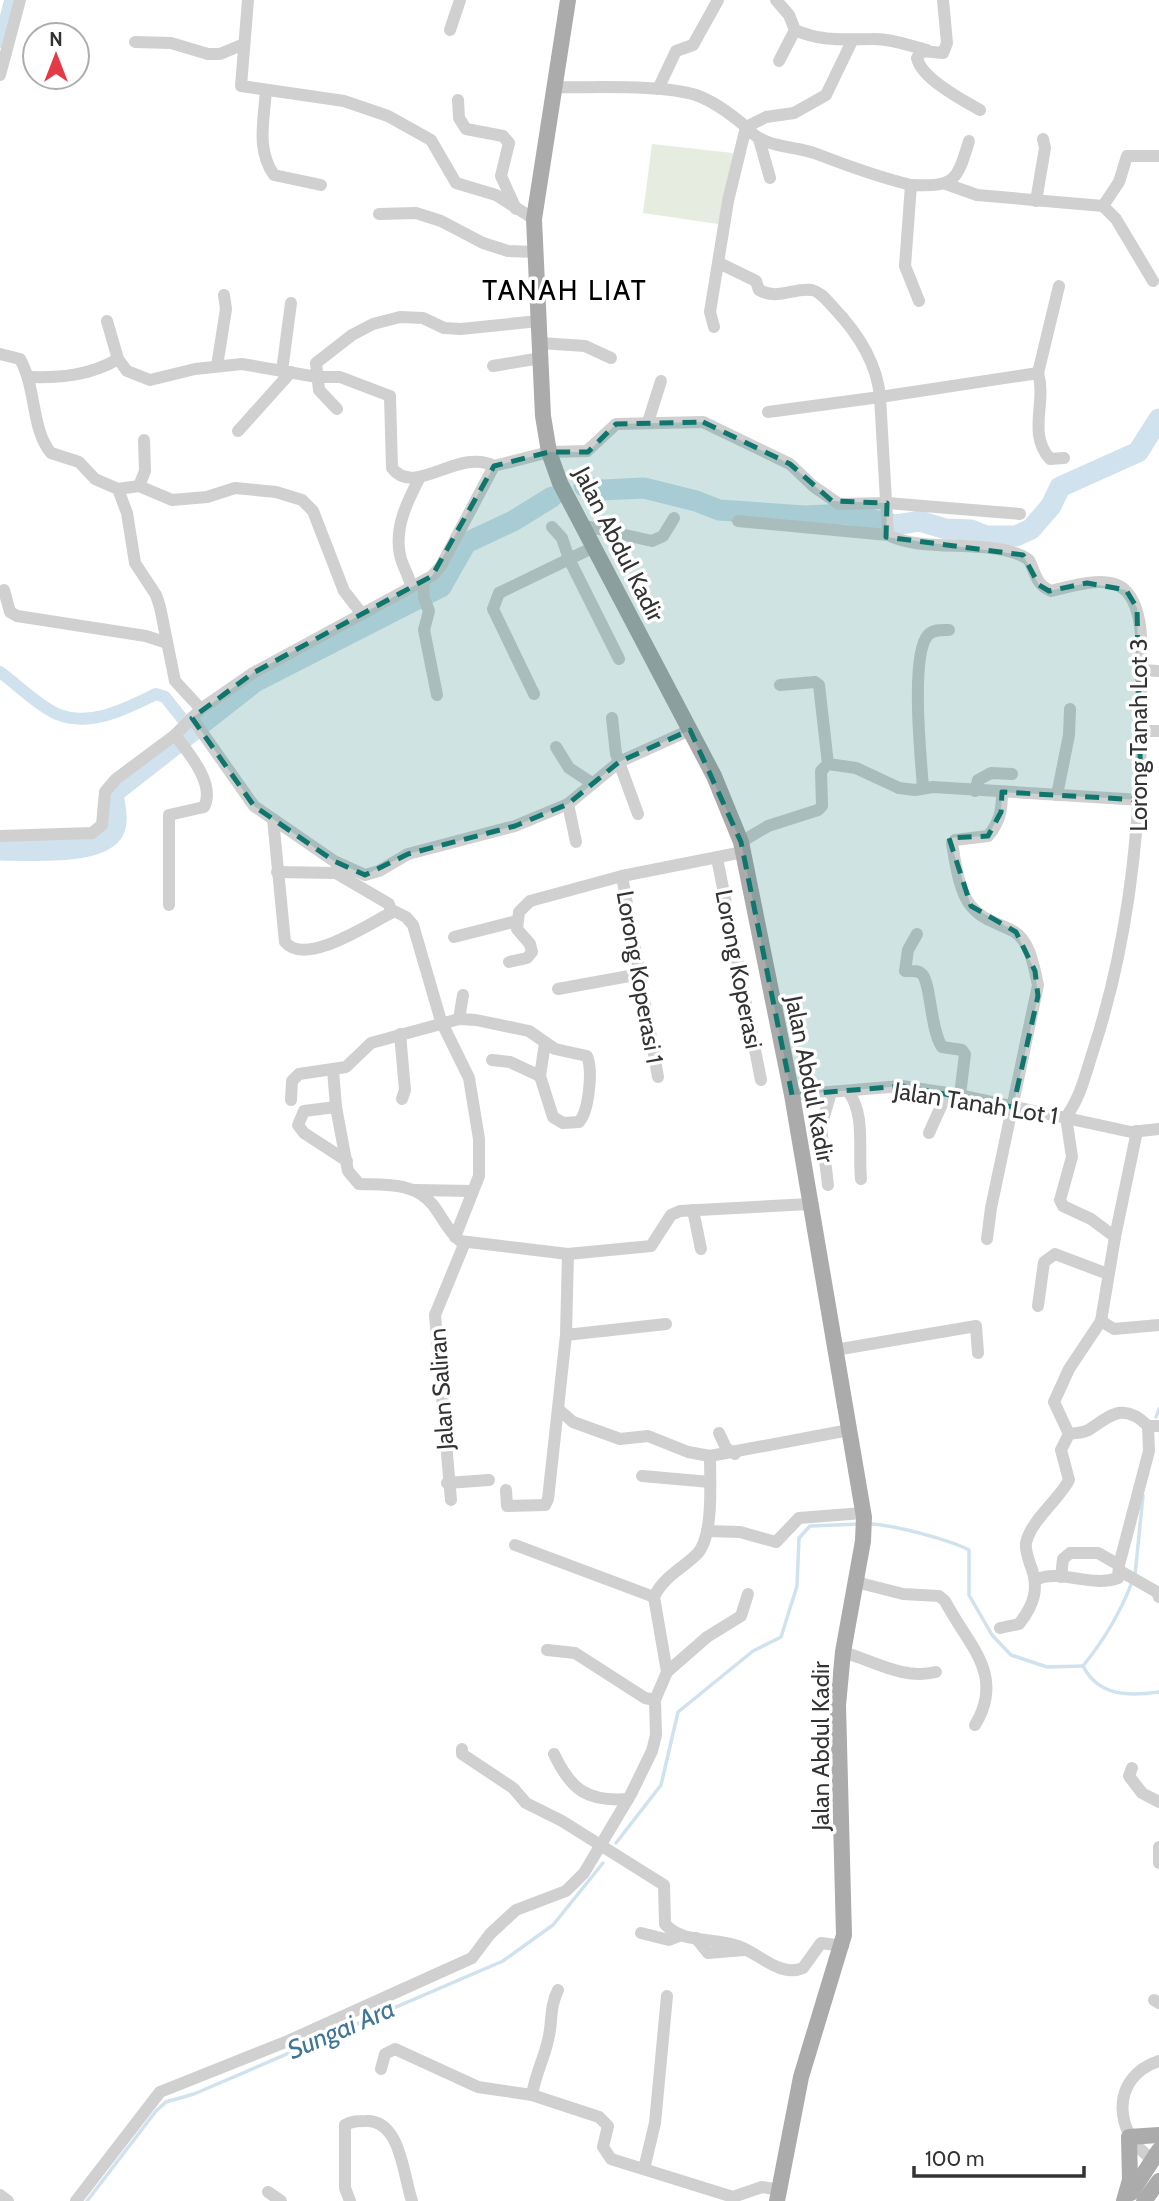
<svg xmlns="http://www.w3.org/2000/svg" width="1159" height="2201" font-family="Cabin,sans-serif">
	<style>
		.green { fill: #e6ecdf }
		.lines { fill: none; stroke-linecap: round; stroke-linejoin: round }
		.stream { stroke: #cfe2ee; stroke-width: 3.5 }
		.canal { stroke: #cfe2ee; stroke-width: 12 }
		.river { stroke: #cfe2ee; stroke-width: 21 }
		.minor { stroke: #d0d0d0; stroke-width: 12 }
		.major { stroke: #ababab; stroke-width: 16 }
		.marked { fill: #0f766e; fill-opacity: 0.2; stroke: #0f766e; stroke-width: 5; stroke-dasharray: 14 9; stroke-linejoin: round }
		.labels { text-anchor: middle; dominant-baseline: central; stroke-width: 7; stroke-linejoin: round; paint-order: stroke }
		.street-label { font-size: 24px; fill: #333; stroke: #fff }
		.water-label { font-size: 26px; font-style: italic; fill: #3f7597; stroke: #fff }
		.quarter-label { font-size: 28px; letter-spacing: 2px; fill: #000; stroke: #fff }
	</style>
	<rect width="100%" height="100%" fill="#fff"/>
	<path class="green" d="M652,144L733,153L725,225L643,213Z"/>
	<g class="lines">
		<g class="stream">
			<path d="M1156,1417L1159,1409"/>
			<path d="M867,1524C888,1523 950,1540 969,1550V1595L992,1635L1011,1655L1047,1667L1083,1666"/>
			<path d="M1135,1575L1143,1496"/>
			<path d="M1132,1582C1120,1614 1104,1640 1083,1666C1099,1697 1129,1696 1159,1692"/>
			<path d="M616,1843L661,1785L678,1712L753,1651L781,1637L797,1586L799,1538L810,1526L860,1524"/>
			<path d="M87,2201L156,2111L166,2102L194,2094L503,1961L553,1925L603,1863"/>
		</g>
		<g class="canal">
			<path d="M0,42L10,0"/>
			<path d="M0,672C18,685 37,705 57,714C91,728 127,708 156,694L165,697L192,731"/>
		</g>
		<g class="river">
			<path d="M584,486L602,490L644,488L696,501L719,510L805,516L846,514L896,525L919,521L946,529L971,530L986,536H1016L1031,529L1051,506L1060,487L1138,452L1159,419"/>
			<path d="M0,850C25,850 102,856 114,830C119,819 114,804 113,793L255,682L441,587L466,543L513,521L552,497"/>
		</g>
		<g class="minor">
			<path d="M248,0L241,86L344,101L388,116L431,140L456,183L496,195L534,219"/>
			<path d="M776,0L789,15L795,30C822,42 844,39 872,39C890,38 910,46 927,50"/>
			<path d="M943,0L947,43L943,53L922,51L917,58C921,78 962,100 980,110"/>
			<path d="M450,30L460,0"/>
			<path d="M135,42L171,43L208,54H220L244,44"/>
			<path d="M779,61L795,30"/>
			<path d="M0,75L20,0"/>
			<path d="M553,87C592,88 662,84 696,95C715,102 731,114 746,127L766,117L794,113L826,95L852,41"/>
			<path d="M658,89L676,51L693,45L718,0"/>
			<path d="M266,90C264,121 256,149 274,175L321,185"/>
			<path d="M458,100L459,118L466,129L503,136L509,143L501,176L516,209"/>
			<path d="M759,139L770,178"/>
			<path d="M946,184L977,195L1103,206L1116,219L1153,281"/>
			<path d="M911,185C955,187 957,181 969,141"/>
			<path d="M1036,201L1045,148L1043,139"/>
			<path d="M1103,206L1119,182L1127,156H1159"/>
			<path d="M379,214L416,213L441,221L483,243L508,251L534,252"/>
			<path d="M719,263L756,281L759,290C779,301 793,287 812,290C821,292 827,301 833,307C857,332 877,363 880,397L768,412"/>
			<path d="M107,321L118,359L127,371L150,380L195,369L242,364L317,377H340L390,396L392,468C415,498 459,447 494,466"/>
			<path d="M714,327L710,312L728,201L746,127C764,149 793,145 817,154C848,166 878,177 911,185L905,266L919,301"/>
			<path d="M540,343L585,346L611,358"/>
			<path d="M0,354L20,359C37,390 31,429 51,453L79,462L95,479L118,489L127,513L135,563L156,595L160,607L175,681L201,709"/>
			<path d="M217,366L226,309L224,295"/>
			<path d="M493,366L541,358"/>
			<path d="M282,371L291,303"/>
			<path d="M1038,373C1047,403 1027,433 1050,459L1064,458"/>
			<path d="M30,377C62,378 91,375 118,359"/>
			<path d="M337,409L319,390L316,363L352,335L373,324L400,317L423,318L444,328L461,329L538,321"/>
			<path d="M648,422L661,381"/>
			<path d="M238,431L291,372"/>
			<path d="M139,486L172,500L207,497L235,488L276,492L302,500L313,511L344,591L362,614"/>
			<path d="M118,489L139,486L145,471L144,440"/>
			<path d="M738,521L888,535C924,554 997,537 1029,560C1036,574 1036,585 1051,591C1071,586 1111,573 1127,592C1146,614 1141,658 1141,685C1143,808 1132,931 1094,1048C1086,1072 1081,1097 1066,1117L1072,1157L1060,1200L1063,1206L1091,1219L1115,1237L1101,1321L1069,1369L1054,1402L1069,1434"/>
			<path d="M581,525L652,541L663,536L674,518"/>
			<path d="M552,527L562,538L569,559L619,659"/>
			<path d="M888,535L880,397L1038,373L1059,286"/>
			<path d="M423,582L424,598L429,611L424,630L437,695"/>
			<path d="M411,586C409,575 402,566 400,555C394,527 408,500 420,477"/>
			<path d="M4,590L10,612L17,616L146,636L167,643"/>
			<path d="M1141,670L1159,671"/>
			<path d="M780,685L815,682L819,685L828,764"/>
			<path d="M534,694L493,609L499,593L592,548"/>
			<path d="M192,718L254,806L334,861L365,875L379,871L408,854L515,826L568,804L619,762L690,730"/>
			<path d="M612,718L616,754L638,814"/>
			<path d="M1142,731H1159"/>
			<path d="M556,747L569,768L592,783"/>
			<path d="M923,788C921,759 910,655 928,635C934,629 942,630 949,630"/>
			<path d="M975,791L978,780L991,773L1012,774"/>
			<path d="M1057,795L1069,735L1070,709"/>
			<path d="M568,804L576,842"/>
			<path d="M273,819L285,942C306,967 368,924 391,913L389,904L336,873"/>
			<path d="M0,836L92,833L102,825L105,792L116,779L175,735L201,709L253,673L432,576L441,566L494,466L549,452L587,451L616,424L703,422L790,464L813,486L839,504L887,503L1020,514"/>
			<path d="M741,842L768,826L818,810L822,806L821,771L828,764L856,768L899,788L915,790L933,787L1141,800"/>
			<path d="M717,858L761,1080"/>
			<path d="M277,872L336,873L337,867"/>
			<path d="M622,876L658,1077"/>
			<path d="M169,905V815L204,807C216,784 188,752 175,735"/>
			<path d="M392,910L406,917L413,925L441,1021L469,1078L479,1139V1176L455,1237"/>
			<path d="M917,934L908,950L905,971C911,971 918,970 922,974C931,983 930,1029 942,1047L962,1050L965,1054L960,1095"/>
			<path d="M454,937L517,921"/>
			<path d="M509,962L527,958L532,952L530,944L517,929L519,912L530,901L622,876L743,852"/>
			<path d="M558,989L640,974"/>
			<path d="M459,1019L463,995"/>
			<path d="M400,1034L405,1090L402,1099"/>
			<path d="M492,1060L510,1062L540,1076"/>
			<path d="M333,1070L336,1107L348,1171L359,1184C386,1185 415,1182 433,1205C443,1218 447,1230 460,1241L568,1254L641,1247L651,1246L671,1215L680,1211L810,1204"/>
			<path d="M848,1091C866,1115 858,1150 861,1179"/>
			<path d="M792,1095L902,1086L960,1095L1131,1132L1159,1129"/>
			<path d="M291,1100L292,1081L299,1074L346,1067L371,1043L459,1019L476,1020L529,1031L555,1049L587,1056C593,1070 589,1111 579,1122L563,1123L553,1117L540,1076L545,1043"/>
			<path d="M336,1107L304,1111L298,1125L304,1133L347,1161"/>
			<path d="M929,1133L947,1093"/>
			<path d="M828,1185L821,1127L831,1092"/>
			<path d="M416,1190L472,1191"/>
			<path d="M693,1210L701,1249"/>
			<path d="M1115,1237L1137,1131"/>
			<path d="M987,1239L991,1208L1038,985C1034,967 1030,940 1013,931C998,923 982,920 971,906C959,892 955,861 952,843L955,840L988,836C1000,822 1002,810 1002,792"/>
			<path d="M1038,1306L1044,1262L1055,1254L1108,1274"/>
			<path d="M1101,1321L1114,1329L1159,1325"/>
			<path d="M566,1335L666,1324"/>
			<path d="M835,1350L976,1326L978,1353"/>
			<path d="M558,1409L573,1422L620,1439L648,1436L688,1452L710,1456L849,1430"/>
			<path d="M719,1433L726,1448L735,1454"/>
			<path d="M642,1476L710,1482"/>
			<path d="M447,1483L489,1480"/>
			<path d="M506,1490L507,1506L545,1505L548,1499L566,1335L568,1254"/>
			<path d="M451,1500L435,1315L465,1242"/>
			<path d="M707,1531L740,1532L776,1542L799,1518L863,1513"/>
			<path d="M515,1545L654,1597"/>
			<path d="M1119,1565L1149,1451L1148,1426"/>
			<path d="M1120,1571L1157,1592L1159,1597"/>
			<path d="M1035,1580C1060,1568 1090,1588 1118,1578L1119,1565L1098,1553H1070L1063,1559L1061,1577"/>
			<path d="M856,1582L903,1594L939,1596L945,1601C967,1644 1006,1674 975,1725"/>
			<path d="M1000,1628L1019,1624C1034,1605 1040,1588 1030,1564C1028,1558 1025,1549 1026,1543C1031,1520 1058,1501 1069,1480L1061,1450L1069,1434C1075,1433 1085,1433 1090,1429C1111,1415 1124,1402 1148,1426H1159"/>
			<path d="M547,1650L575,1653L645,1698L655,1700"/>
			<path d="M843,1652C874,1661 903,1680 936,1672"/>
			<path d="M667,1672L707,1637L741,1616L748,1594"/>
			<path d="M462,1749V1754L513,1788L526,1803L562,1821L664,1885L665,1924C682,1944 714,1937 738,1946C759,1953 780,1978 803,1968L821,1943L843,1946"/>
			<path d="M554,1754C571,1790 587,1802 628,1799"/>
			<path d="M1132,1768L1129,1776L1142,1793L1159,1802"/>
			<path d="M1159,1847V1863"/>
			<path d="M641,1933L669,1940L679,1936"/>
			<path d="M696,1938L708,1953L744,1950"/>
			<path d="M1154,2000L1159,2003"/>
			<path d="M381,2069L385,2054L395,2049L478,2087L532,2095L599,2117L608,2126L603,2147L611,2159L733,2197L762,2187L779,2190"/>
			<path d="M532,2095C535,2075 544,2059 548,2040C553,2022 549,2008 558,1990"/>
			<path d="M1152,2159C1113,2133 1110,2077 1159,2061"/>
			<path d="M644,2169L655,2123L667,1996"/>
			<path d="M268,2192L281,2201"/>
			<path d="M0,2195L8,2201"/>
			<path d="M76,2201L160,2092L288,2041L472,1958L490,1934L516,1910L566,1891L584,1873L631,1794L652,1751L656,1735L655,1700L667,1672L654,1597C663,1577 682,1569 697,1554C714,1537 710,1480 710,1456"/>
			<path d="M350,2201L345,2188V2125C352,2121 358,2121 366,2121C401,2120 403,2175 412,2201"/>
		</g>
		<g class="major">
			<path d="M568,0L534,219L543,416L549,452L560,483L714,776L741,842L792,1095L864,1517L863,1541L843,1652L838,1705L844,1935L801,2077L777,2201"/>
			<path d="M1131,2193L1159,2150"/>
			<path d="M1124,2201L1130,2180L1129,2137L1159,2135"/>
			<path d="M1144,2201L1159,2181"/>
		</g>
	</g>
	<path class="marked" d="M703,422L790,464L832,501L887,503L886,537L1023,555L1039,585L1049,591L1087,583L1126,590L1137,608L1141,800L1002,792L1001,812L988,836L949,838L971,906L1016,932L1035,971L1038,996L1013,1107L902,1086L792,1095L741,842L690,730L619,762L568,804L515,826L408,854L365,875L334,861L254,806L192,718L253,673L432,576L494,466L549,452H588L616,424Z"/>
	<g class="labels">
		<g class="street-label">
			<text transform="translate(619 544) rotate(63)">Jalan Abdul Kadir</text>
			<text transform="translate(1138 735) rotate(-90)">Lorong Tanah Lot 3</text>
			<text transform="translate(739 969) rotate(79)">Lorong Koperasi</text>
			<text transform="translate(640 977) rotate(80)">Lorong Koperasi 1</text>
			<text transform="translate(810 1079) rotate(79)">Jalan Abdul Kadir</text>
			<text transform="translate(976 1103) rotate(9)">Jalan Tanah Lot 1</text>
			<text transform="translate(441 1389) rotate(-94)">Jalan Saliran</text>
			<text transform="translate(820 1746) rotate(-90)">Jalan Abdul Kadir</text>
		</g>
		<g class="water-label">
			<text transform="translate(341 2029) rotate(-23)">Sungai Ara</text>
		</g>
		<g class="quarter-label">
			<text x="565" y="290">TANAH LIAT</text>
		</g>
	</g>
	<g transform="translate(56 56)"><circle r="33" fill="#ffffff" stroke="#adadad" stroke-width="2"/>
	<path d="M0-5L12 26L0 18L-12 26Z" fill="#e63946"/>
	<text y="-10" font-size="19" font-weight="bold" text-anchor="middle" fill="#333333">N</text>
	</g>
	<path d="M914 2166v10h170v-10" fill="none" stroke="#333333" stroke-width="3.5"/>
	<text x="925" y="2166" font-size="21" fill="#333333" stroke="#ffffff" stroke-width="5" paint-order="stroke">100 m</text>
</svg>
